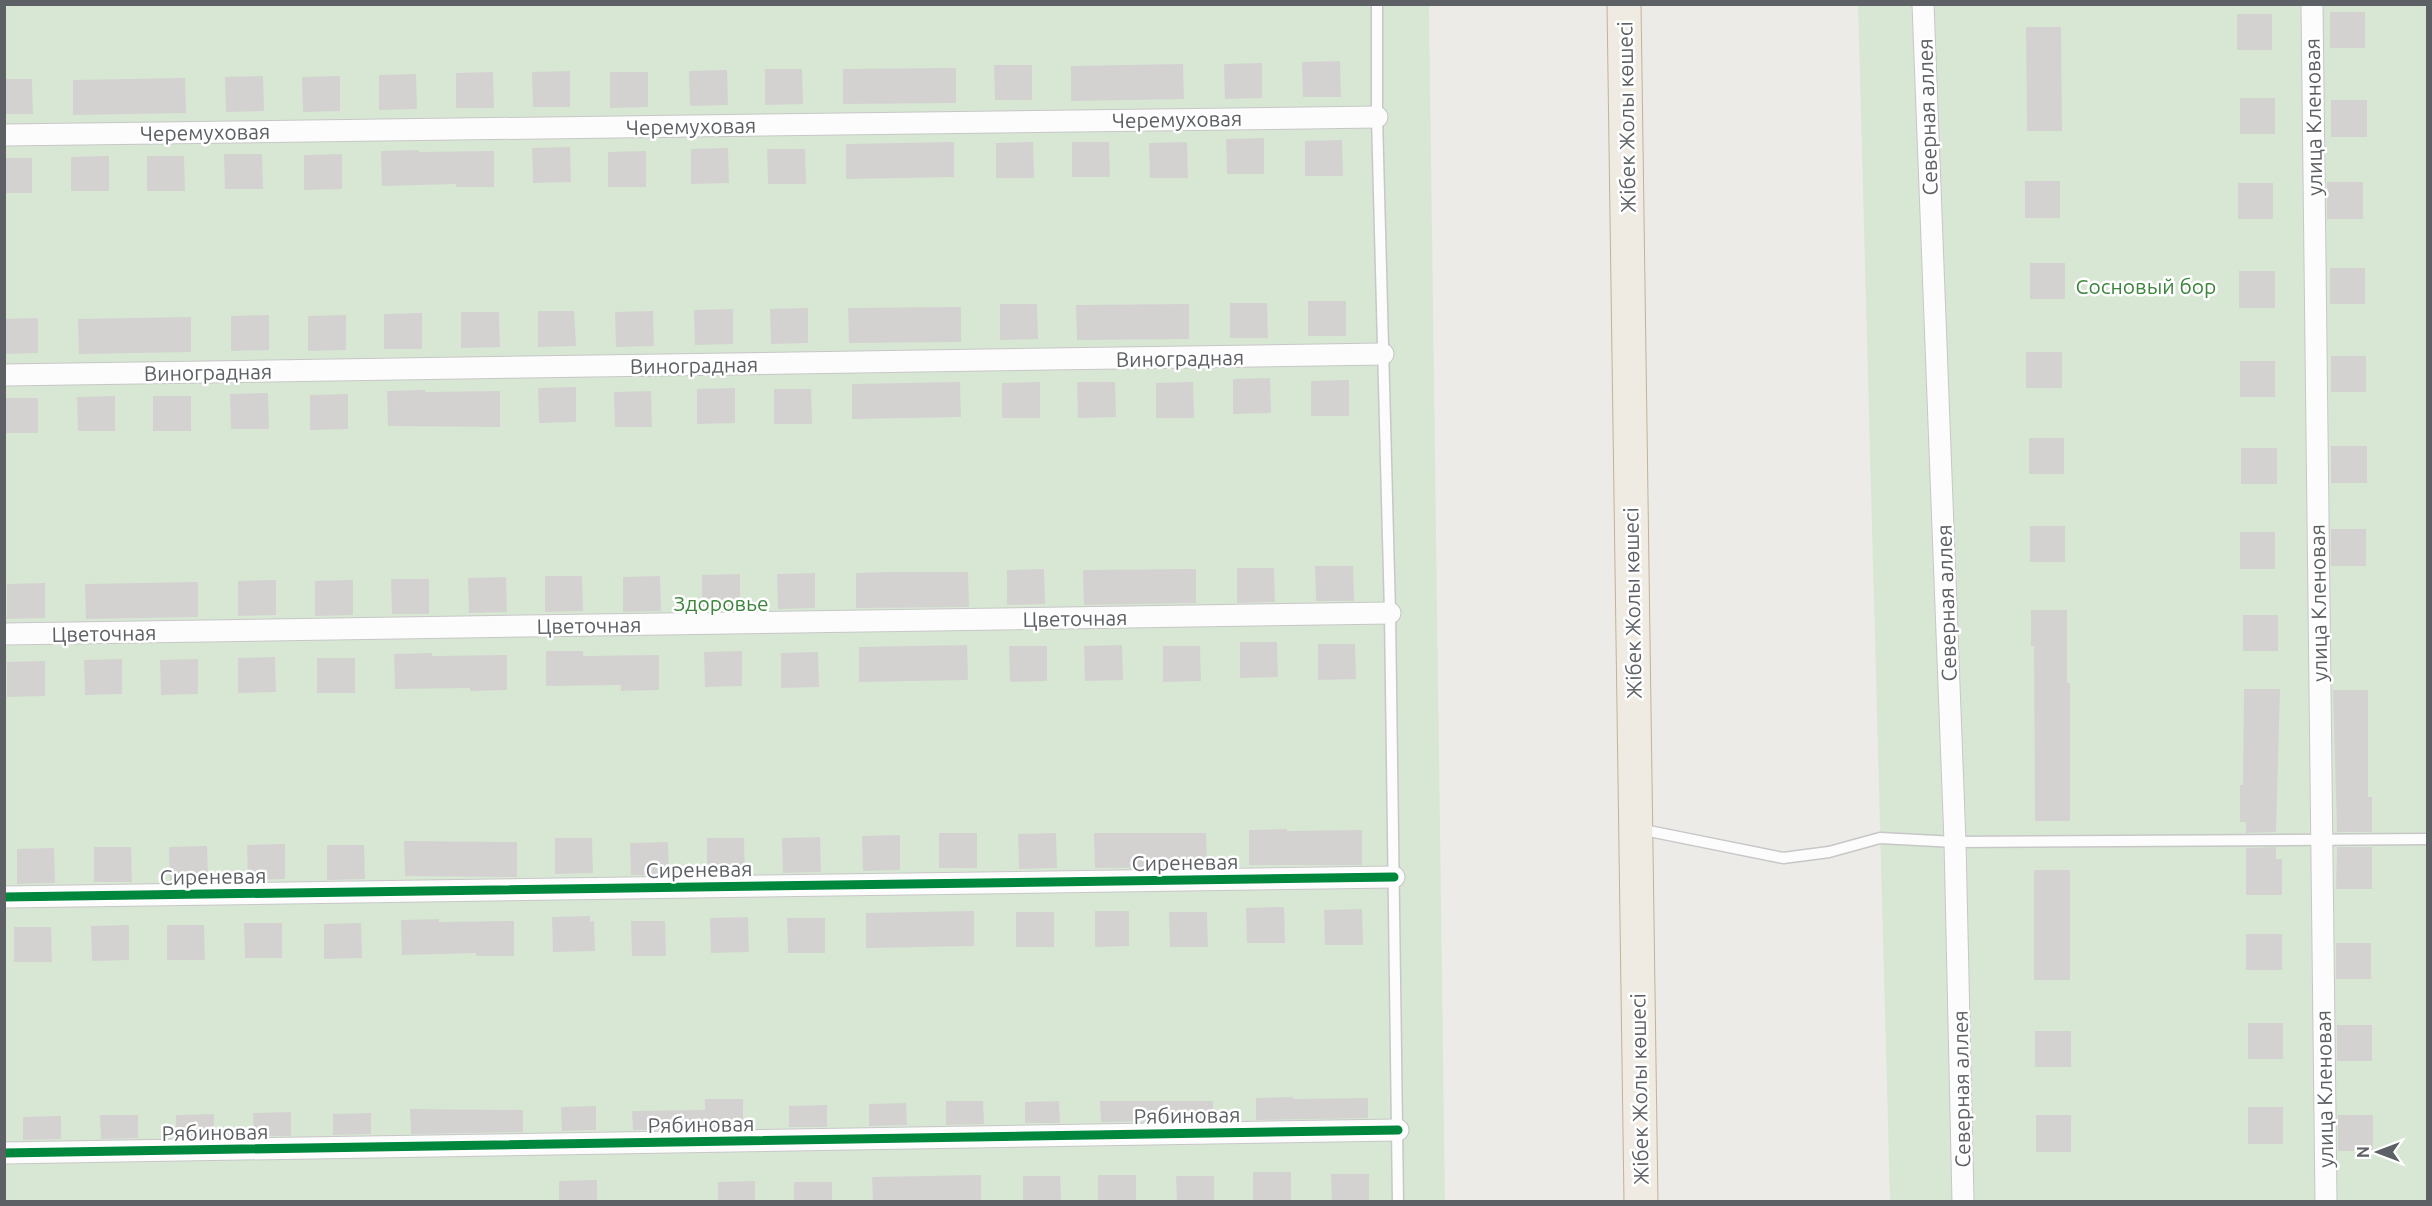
<svg xmlns="http://www.w3.org/2000/svg" width="2432" height="1206" font-family="Ubuntu,sans-serif">
	<style>
		.green { fill: #d8e7d4 }
		.building { fill: #d3d2d1 }
		.lines { fill: none; stroke-linecap: round; stroke-linejoin: round }
		.lane-casing { stroke: #c7c7c7; stroke-width: 13 }
		.street-casing { stroke: #c7c7c7; stroke-width: 23 }
		.highway-casing { stroke: #c2b297; stroke-width: 35 }
		.lane { stroke: #fcfcfc; stroke-width: 10 }
		.street { stroke: #fcfcfc; stroke-width: 21 }
		.highway { stroke: #efebe2; stroke-width: 33 }
		.cycleway-casing { stroke: #fff; stroke-width: 13 }
		.cycleway { stroke: #00873e; stroke-width: 9 }
		.labels { text-anchor: middle; dominant-baseline: central; stroke-width: 5; stroke-linejoin: round; paint-order: stroke }
		.street-label { font-size: 21px; fill: #5d6165; stroke: #fff }
		.park-label { font-size: 21px; fill: #3d853d; stroke: #fff }
	</style>
	<rect width="100%" height="100%" fill="#edebe8"/>
	<g class="green">
		<path d="M5,5H1429L1445,1201L5,1202Z"/>
		<path d="M1858,5H2427V1201H1890Z"/>
	</g>
	<g class="building">
		<rect x="2330" y="12" width="35" height="36"/>
		<rect x="2237" y="14" width="35" height="36"/>
		<path d="M2026,27H2061L2062,131H2027Z"/>
		<path d="M1340,61L1341,97H1303L1302,62Z"/>
		<path d="M1262,63V98L1225,99L1224,64Z"/>
		<path d="M1183,64L1184,99L1071,101V66Z"/>
		<path d="M994,65H1032V100H995Z"/>
		<path d="M956,68V103L843,104V69Z"/>
		<path d="M765,69H802L803,104L765,105Z"/>
		<path d="M727,70L728,105L690,106L689,71Z"/>
		<path d="M570,71V107H533L532,72Z"/>
		<path d="M493,72L494,108H456V73Z"/>
		<path d="M610,72H648V107L610,108Z"/>
		<path d="M416,74L417,109L379,110V75Z"/>
		<path d="M263,76L264,111L226,112L225,77Z"/>
		<path d="M340,76V111L303,112L302,77Z"/>
		<path d="M185,78L186,113L73,115V80Z"/>
		<path d="M4,79H32L33,114H4Z"/>
		<rect x="2240" y="98" width="35" height="36"/>
		<rect x="2331" y="100" width="36" height="37"/>
		<path d="M1264,138V174H1227L1226,139Z"/>
		<path d="M1342,140L1343,176H1305V141Z"/>
		<path d="M954,142V177L846,179V144Z"/>
		<path d="M1033,142L1034,178H996V143Z"/>
		<path d="M1072,142H1109L1110,177H1072Z"/>
		<path d="M1187,142L1188,178H1150L1149,143Z"/>
		<path d="M570,147L571,182L533,183L532,148Z"/>
		<path d="M728,148L729,183L691,184V149Z"/>
		<path d="M767,149H805L806,184H768Z"/>
		<path d="M419,150V152L494,151V187H456V184L382,186L381,151Z"/>
		<path d="M646,151V187H608V152Z"/>
		<path d="M224,154H262L263,189H225Z"/>
		<path d="M342,154V189L304,190V155Z"/>
		<path d="M109,156V191H71V157Z"/>
		<path d="M147,156H184L185,191H147Z"/>
		<rect x="4" y="158" width="28" height="35"/>
		<rect x="2025" y="181" width="35" height="37"/>
		<rect x="2327" y="182" width="36" height="37"/>
		<rect x="2238" y="183" width="35" height="36"/>
		<rect x="2030" y="263" width="35" height="36"/>
		<rect x="2330" y="268" width="35" height="36"/>
		<rect x="2239" y="271" width="36" height="37"/>
		<rect x="1308" y="301" width="38" height="35"/>
		<path d="M1230,303H1267L1268,338H1230Z"/>
		<path d="M1000,304H1037L1038,339L1000,340Z"/>
		<path d="M1189,304V339L1077,340L1076,305Z"/>
		<path d="M961,307V342L849,343L848,308Z"/>
		<path d="M808,308V343L771,344L770,309Z"/>
		<path d="M733,309V344L695,345L694,310Z"/>
		<path d="M538,311H574L576,346L538,347Z"/>
		<path d="M653,311L654,346L616,347L615,312Z"/>
		<path d="M461,312H499L500,347L461,348Z"/>
		<path d="M422,313V349H384V314Z"/>
		<path d="M269,315V350L231,351V316Z"/>
		<path d="M346,315V350L308,351V316Z"/>
		<path d="M191,317V352L79,354L78,319Z"/>
		<path d="M38,318V353L4,354V319Z"/>
		<rect x="2026" y="352" width="36" height="36"/>
		<rect x="2331" y="356" width="35" height="36"/>
		<rect x="2240" y="361" width="35" height="36"/>
		<path d="M1270,378L1271,413L1233,414V379Z"/>
		<path d="M1349,380V416H1311V381Z"/>
		<path d="M960,382L961,417L852,419V384Z"/>
		<path d="M1040,382V418H1002V383Z"/>
		<path d="M1077,382H1115L1116,417L1078,418Z"/>
		<path d="M1193,382L1194,418H1156V383Z"/>
		<path d="M576,387V422L539,423L538,388Z"/>
		<path d="M735,388V423L697,424V389Z"/>
		<path d="M774,389H811L812,424H774Z"/>
		<path d="M425,390V392L500,391V427L388,426L387,391Z"/>
		<path d="M651,391L652,427H615L614,392Z"/>
		<path d="M268,393L269,429H231L230,394Z"/>
		<path d="M348,394V429L310,430V395Z"/>
		<path d="M115,396V431H78L77,397Z"/>
		<rect x="153" y="396" width="38" height="35"/>
		<rect x="4" y="398" width="34" height="35"/>
		<rect x="2029" y="438" width="35" height="36"/>
		<rect x="2331" y="446" width="36" height="37"/>
		<rect x="2241" y="448" width="36" height="36"/>
		<rect x="2030" y="526" width="35" height="36"/>
		<rect x="2331" y="529" width="35" height="37"/>
		<rect x="2240" y="532" width="35" height="37"/>
		<path d="M1315,566H1353L1354,601H1316Z"/>
		<path d="M1237,568H1274L1275,602L1237,603Z"/>
		<path d="M1044,569L1045,604L1007,605V570Z"/>
		<path d="M1196,569V603L1084,605L1083,570Z"/>
		<path d="M893,572H968L969,607L856,608V573Z"/>
		<path d="M815,573V608L778,609L777,574Z"/>
		<path d="M740,574V610H702V575Z"/>
		<path d="M545,576H582L583,611L545,612Z"/>
		<path d="M660,576L661,611L623,612V577Z"/>
		<path d="M506,577L507,612L469,613L468,578Z"/>
		<path d="M391,579H429V614H392Z"/>
		<path d="M276,580V615L238,616V581Z"/>
		<path d="M353,580V615L315,616V581Z"/>
		<path d="M198,582V617L86,619L85,584Z"/>
		<path d="M45,583V618L7,619V584Z"/>
		<path d="M2031,610H2067V683H2070V821H2035L2034,646H2031Z"/>
		<rect x="2243" y="615" width="35" height="36"/>
		<path d="M1240,642H1277L1278,677L1240,678Z"/>
		<path d="M1318,644H1355L1356,679L1318,680Z"/>
		<path d="M967,645L968,680L859,682V647Z"/>
		<path d="M1122,645L1123,680L1085,681L1084,646Z"/>
		<path d="M1009,646H1047V681L1010,682Z"/>
		<path d="M1163,646H1200L1201,681L1163,682Z"/>
		<path d="M546,651H583V656L659,655V690L621,691V685L546,686Z"/>
		<path d="M742,651V686L705,687L704,652Z"/>
		<path d="M818,652L819,687L781,688V653Z"/>
		<path d="M432,653V656L507,655V690L470,691V688L395,689L394,654Z"/>
		<path d="M275,657L276,692L238,693V658Z"/>
		<rect x="317" y="658" width="38" height="35"/>
		<path d="M122,659V694L85,695L84,660Z"/>
		<path d="M198,659V694L161,695L160,660Z"/>
		<path d="M45,661V696L7,697V662Z"/>
		<path d="M2244,689H2280L2276,832L2246,833V822H2240V785H2243Z"/>
		<path d="M2333,690H2368V797H2372V832H2337Z"/>
		<path d="M1287,829V831L1362,830V865H1249V830Z"/>
		<rect x="939" y="833" width="38" height="35"/>
		<path d="M1056,833L1057,868L1019,869L1018,834Z"/>
		<path d="M1094,833H1206L1207,867L1095,868Z"/>
		<path d="M900,835V870L863,871L862,836Z"/>
		<path d="M820,837L821,872L783,873L782,838Z"/>
		<path d="M555,838H592L593,873L555,874Z"/>
		<path d="M707,838H744L745,873L707,874Z"/>
		<path d="M404,841L517,842V877L405,876Z"/>
		<path d="M668,842L669,875H631L630,843Z"/>
		<path d="M285,844V879L248,880L247,845Z"/>
		<path d="M327,845H364L365,879L327,880Z"/>
		<path d="M207,846L208,881L170,882L169,847Z"/>
		<path d="M94,847H131L132,882H94Z"/>
		<path d="M2276,847V859H2282V895H2246V848Z"/>
		<path d="M2337,847H2372V889H2336Z"/>
		<path d="M54,848L55,883L17,884V849Z"/>
		<rect x="2034" y="870" width="36" height="110"/>
		<path d="M1284,907L1285,943H1247L1246,908Z"/>
		<path d="M1362,909L1363,945H1325L1324,910Z"/>
		<path d="M974,911V946L866,948V913Z"/>
		<path d="M1095,911H1129V946L1095,947Z"/>
		<rect x="1016" y="912" width="38" height="35"/>
		<path d="M1169,912H1207L1208,947H1170Z"/>
		<path d="M590,916V922L594,921L595,951L553,952L552,917Z"/>
		<path d="M748,917L749,952L711,953L710,918Z"/>
		<path d="M787,918H825V953H788Z"/>
		<path d="M439,919V922L514,921V956H476V953L402,955L401,920Z"/>
		<path d="M631,921H665L666,956H632Z"/>
		<path d="M244,923H282V958H245Z"/>
		<path d="M361,923L362,958L324,959V924Z"/>
		<path d="M129,925V960L92,961L91,926Z"/>
		<path d="M167,925H204L205,960H167Z"/>
		<path d="M14,927H51L52,962H14Z"/>
		<rect x="2246" y="934" width="36" height="36"/>
		<rect x="2336" y="943" width="35" height="36"/>
		<rect x="2248" y="1023" width="35" height="36"/>
		<rect x="2337" y="1025" width="35" height="36"/>
		<rect x="2035" y="1031" width="36" height="36"/>
		<path d="M1293,1097V1099L1368,1098V1118L1256,1120V1098Z"/>
		<path d="M705,1099H743V1128L633,1130L632,1111L705,1110Z"/>
		<path d="M946,1101H983L984,1124L946,1125Z"/>
		<path d="M1059,1101L1060,1123H1025V1102Z"/>
		<path d="M1100,1101H1213V1120L1101,1122Z"/>
		<path d="M906,1103L907,1125L869,1126V1104Z"/>
		<path d="M827,1105V1127H789V1106Z"/>
		<path d="M596,1106V1130L562,1131L561,1107Z"/>
		<rect x="2248" y="1107" width="35" height="37"/>
		<path d="M410,1109L523,1110V1132L411,1134Z"/>
		<path d="M291,1112V1136H254L253,1113Z"/>
		<path d="M371,1113V1134L333,1135V1114Z"/>
		<path d="M214,1114V1137H176V1115Z"/>
		<path d="M100,1115H138V1138L101,1139Z"/>
		<rect x="2036" y="1115" width="35" height="37"/>
		<rect x="2338" y="1115" width="35" height="36"/>
		<path d="M61,1116V1139L23,1140V1117Z"/>
		<rect x="1253" y="1172" width="38" height="30"/>
		<path d="M1331,1174H1369V1202H1332Z"/>
		<path d="M981,1175V1202H873L872,1177Z"/>
		<rect x="1098" y="1175" width="38" height="27"/>
		<path d="M1023,1176H1060L1061,1202H1023Z"/>
		<path d="M1176,1176H1214V1202H1177Z"/>
		<path d="M597,1180V1202H559V1181Z"/>
		<path d="M755,1181V1202H718V1182Z"/>
		<rect x="794" y="1182" width="38" height="20"/>
	</g>
	<g class="lines">
		<defs>
			<g id="lane">
				<path d="M1377,4V117L1390,613L1398,1202"/>
				<path d="M1639,829L1783,858L1829,852L1880,838L1955,842L2428,839"/>
			</g>
			<g id="street">
				<path d="M1923,4L1955,842L1963,1202"/>
				<path d="M2312,4L2326,1202"/>
				<path d="M4,135L1377,117"/>
				<path d="M4,375L1383,354"/>
				<path d="M4,634L1390,613"/>
				<path d="M4,897L1394,877"/>
				<path d="M4,1153L1398,1130"/>
			</g>
			<path id="highway" d="M1624,4L1641,1202"/>
		</defs>
		<use href="#lane" class="lane-casing"/>
		<use href="#street" class="street-casing"/>
		<use href="#highway" class="highway-casing"/>
		<use href="#lane" class="lane"/>
		<use href="#street" class="street"/>
		<use href="#highway" class="highway"/>
		<defs>
			<g id="cycleway">
				<path d="M4,897L1394,877"/>
				<path d="M4,1153L1398,1130"/>
			</g>
		</defs>
		<use href="#cycleway" class="cycleway-casing"/>
		<use href="#cycleway" class="cycleway"/>
	</g>
	<g class="labels">
		<g class="street-label">
			<text transform="translate(1626 117) rotate(-91)">Жібек Жолы көшесі</text>
			<text transform="translate(1927 117) rotate(-92)">Северная аллея</text>
			<text transform="translate(2313 117) rotate(-91)">улица Кленовая</text>
			<text transform="translate(1177 119) rotate(-1)">Черемуховая</text>
			<text transform="translate(691 126) rotate(-1)">Черемуховая</text>
			<text transform="translate(205 132) rotate(-1)">Черемуховая</text>
			<text transform="translate(1180 358) rotate(-1)">Виноградная</text>
			<text transform="translate(694 365) rotate(-1)">Виноградная</text>
			<text transform="translate(208 372) rotate(-1)">Виноградная</text>
			<text transform="translate(1632 603) rotate(-91)">Жібек Жолы көшесі</text>
			<text transform="translate(1946 603) rotate(-92)">Северная аллея</text>
			<text transform="translate(2318 603) rotate(-91)">улица Кленовая</text>
			<text transform="translate(1075 618) rotate(-1)">Цветочная</text>
			<text transform="translate(589 625) rotate(-1)">Цветочная</text>
			<text transform="translate(104 633) rotate(-1)">Цветочная</text>
			<text transform="translate(1185 862) rotate(-1)">Сиреневая</text>
			<text transform="translate(699 869) rotate(-1)">Сиреневая</text>
			<text transform="translate(213 876) rotate(-1)">Сиреневая</text>
			<text transform="translate(1639 1089) rotate(-91)">Жібек Жолы көшесі</text>
			<text transform="translate(1961 1089) rotate(-91)">Северная аллея</text>
			<text transform="translate(2324 1089) rotate(-91)">улица Кленовая</text>
			<text transform="translate(1187 1115) rotate(-1)">Рябиновая</text>
			<text transform="translate(701 1124) rotate(-1)">Рябиновая</text>
			<text transform="translate(215 1132) rotate(-1)">Рябиновая</text>
		</g>
		<g class="park-label">
			<text x="2146" y="286">Сосновый бор</text>
			<text x="721" y="603">Здоровье</text>
		</g>
	</g>
	<rect width="2432" height="1206" fill="none" stroke="#5d6165" stroke-width="12"/>
	<g transform="translate(2378 1152) rotate(270)" stroke="#ffffff" stroke-width="4.5" paint-order="stroke">
	<path d="M0-4.5L10 22L0 15L-10 22Z" fill="#5d6165"/>
	<text y="-9" font-size="16" font-weight="bold" text-anchor="middle" fill="#5d6165">N</text>
	</g>
</svg>
